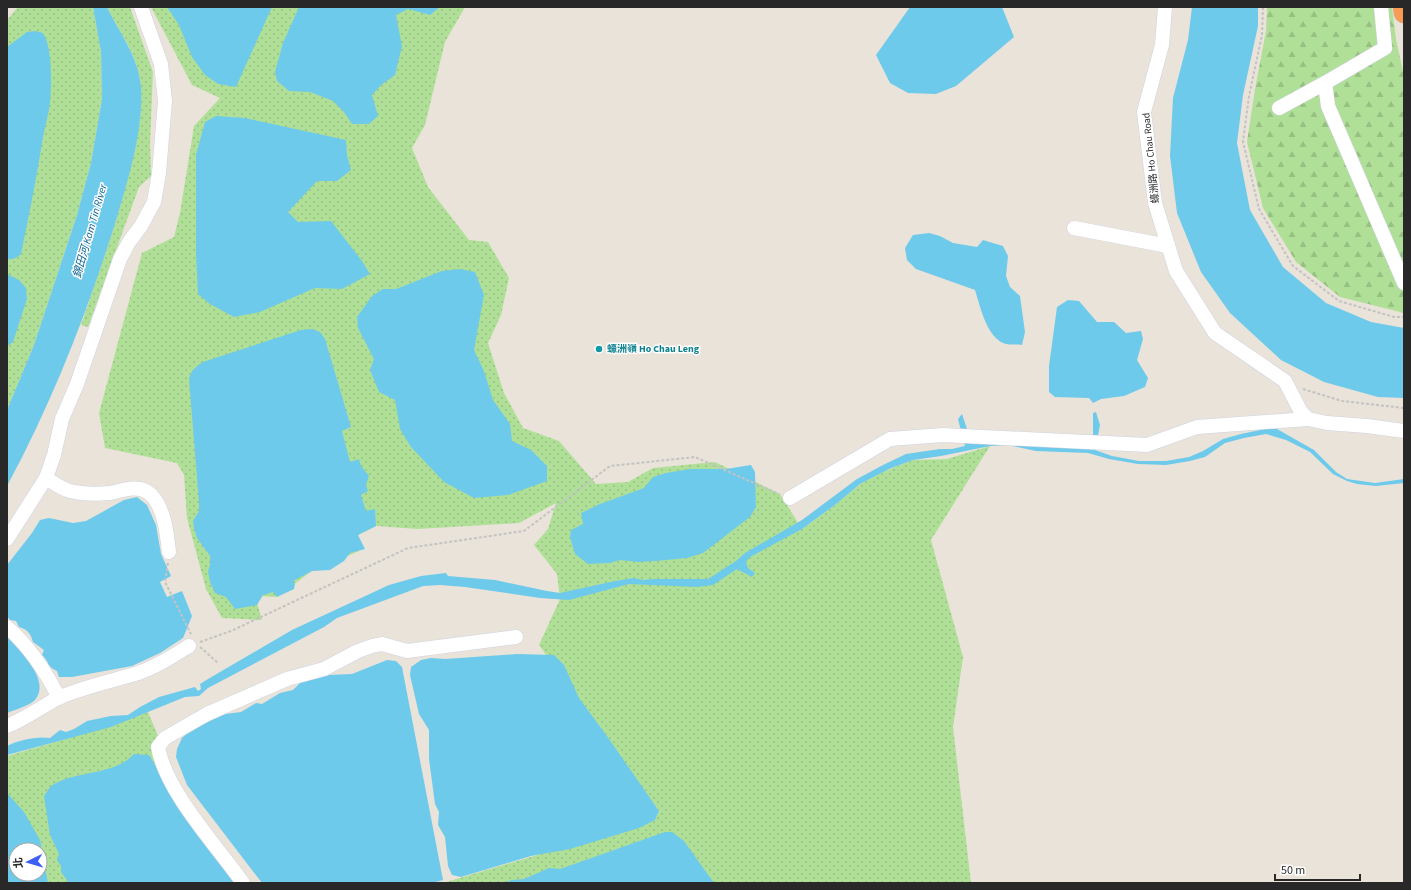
<svg xmlns="http://www.w3.org/2000/svg" width="1411" height="890" font-family="'Source Sans 3','Noto Sans TC',sans-serif">
	<style>
		.grass { fill: url(#grass-dots); fill-rule: evenodd }
		.forest { fill: url(#forest-firs) }
		.water { fill: #6ecaeb; fill-rule: evenodd }
		.lines { fill: none; stroke-linecap: round; stroke-linejoin: round }
		.minor-casing { stroke: #cfd2e1; stroke-width: 15 }
		.highway-casing { stroke: #c3c3c3; stroke-width: 21 }
		.path { stroke: #c3c3c3; stroke-width: 2; stroke-dasharray: 3 2; stroke-linecap: butt }
		.minor { stroke: #fff; stroke-width: 14 }
		.highway { stroke: #fa9b55; stroke-width: 20 }
		.culture-dot { fill: #0f9aa8; stroke: #fff; stroke-width: 1.5 }
		.labels { text-anchor: middle; dominant-baseline: central; stroke-width: 3; stroke-linejoin: round; paint-order: stroke }
		.street-label { font-size: 10px; fill: #282828; stroke: #fff }
		.culture-label { font-size: 10px; font-weight: bold; fill: #0d838f; stroke: #fff; text-anchor: start }
		.water-label { font-size: 11px; font-style: italic; fill: #106793; stroke: #fff }
	</style>
	<defs>
		<pattern id="grass-dots" width="8" height="8" patternUnits="userSpaceOnUse"><rect width="8" height="8" fill="#b0e097"/><path d="M2 2h.1M6 6h.1" fill="none" stroke="#97c082" stroke-width="1.8" stroke-linecap="round"/></pattern>
		<pattern id="forest-firs" width="22" height="20" patternUnits="userSpaceOnUse"><rect width="22" height="20" fill="#b0e097"/><path d="M5 1l3.5 6h-7zM16 11l3.5 6h-7z" fill="#97c082"/></pattern>
	</defs>
	<rect width="100%" height="100%" fill="#eae3d9"/>
	<g class="grass">
		<path d="M18,7H93L101,52L102,99L91,163L77,215L34,345L7,410V20Z"/>
		<path d="M107,7H130L153,72L150,143L151,176L139,187L88,327L81,325C99,270 120,216 132,159C138,132 145,103 139,75C134,50 118,30 107,7Z"/>
		<path d="M151,7H465L445,42L425,125L412,148L428,187L469,240L488,242L509,278L501,315L488,343L504,393L523,428L559,441L596,484L628,482L653,468L715,462L780,494L802,529L835,505L860,484L885,471L913,460L947,459L990,446L931,540L963,657L953,727L971,883H443L655,820L659,811L539,645L560,599L557,574L534,545L548,529L556,503L519,523L418,529L376,526L358,535L359,551L312,571L277,597L255,596L262,620L222,618L206,589L187,518L184,475L177,463L105,448L99,413L142,253L174,237L180,213L194,126L220,98L192,85Z"/>
		<path d="M148,712L161,743L174,787L248,883H7V756L59,741ZM16,850H40V874H16Z"/>
	</g>
	<path class="forest" d="M1267,7H1392L1396,39L1404,76V313L1340,297L1296,262L1263,208L1247,142L1255,89L1266,31Z"/>
	<g class="water">
		<path d="M93,7H107C120,34 138,55 141,87C144,125 129,178 118,214C89,308 54,399 7,486V410L34,345L77,215L91,163L102,99L101,52Z"/>
		<path d="M167,7H272L236,87L218,84L205,75L192,57L179,25Z"/>
		<path d="M299,7H440L430,15L408,9L396,15L402,46L395,75L381,85L372,95L378,116L369,124H352L344,112L333,101L310,92L289,91L277,81L275,72L283,43Z"/>
		<path d="M910,7H1002L1014,37L956,86L936,94L908,93L890,83L876,55Z"/>
		<path d="M1192,7H1258V26L1243,95L1237,143L1250,210L1283,267L1326,303L1371,322L1404,328V398L1378,397L1324,382L1281,360L1230,313L1201,272L1177,213L1170,156L1173,98L1188,40Z"/>
		<path d="M35,31L43,33C53,47 52,92 49,110C47,119 45,128 43,137C37,176 29,215 21,254C17,258 13,260 7,259V47L27,32Z"/>
		<path d="M216,116L245,118L346,140L347,155L351,170L337,181H317L288,212L298,222L331,221L362,261L370,274L342,289L315,288L260,312L234,317L210,304L198,294L196,256V155L205,122Z"/>
		<path d="M929,233L940,236L953,243L977,247L983,240L1003,246L1008,256L1006,276L1010,287L1020,296L1025,332L1022,345C1017,344 1011,345 1006,344C987,339 980,306 975,290L916,269L907,260L905,248L913,235Z"/>
		<path d="M460,269L475,272L484,295L474,350L484,371L493,400L510,424L512,441L531,450L547,466V481L508,495L474,498L444,482L411,447L400,429L395,400L379,392L370,370L374,359L358,328L357,317L372,296L383,289H396L442,271Z"/>
		<path d="M7,274L19,280L26,288L27,299L13,342L9,345L7,344Z"/>
		<path d="M1068,300L1079,301L1097,322H1114L1126,333L1141,331L1143,339L1137,360L1148,378L1145,387L1124,396L1101,399L1093,403L1089,398L1055,397L1049,392V366L1057,307Z"/>
		<path d="M312,329L320,332L325,339L351,427L342,431L350,462L359,459L361,466L369,476L366,485L368,491L361,495L366,511L375,509L376,526L358,535L365,549L350,553L344,561L330,570L312,571L293,581L295,584L294,589L277,597L273,592L263,595L257,605L235,609L226,597L215,593L210,582L208,571L210,565V556L197,538L194,528L193,521L199,511V503L189,379C191,370 196,367 203,362L301,330Z"/>
		<path d="M1096,412L1100,425L1095,450L1112,456L1139,461H1166L1189,457L1203,451L1223,439L1241,434L1265,429H1277L1314,450L1336,472L1347,479L1375,483L1404,479V483L1376,486L1357,484L1347,481L1333,474L1310,452L1286,440L1266,434L1244,438L1225,443L1205,457L1190,461L1166,465L1138,464L1109,459L1088,453L1036,451L1008,445L990,446L941,456L913,460L889,469L860,484L835,505L802,529L750,557L746,562L748,568L755,573L752,577L737,569L713,585L697,587L629,584L569,600L540,598L465,587L440,585L423,586L337,618L324,627L208,688L199,696L185,697L111,727L7,755V746C19,740 36,736 50,738L60,730L66,732L74,729L87,721L111,716L128,715L140,707L159,697L195,687L198,691L201,689L200,684L208,679L292,630L389,585L421,576L446,573L448,576L495,580L547,591L560,593L615,581L634,578L643,580L653,579H708L736,561L745,553L802,520L857,479L883,465L906,454L940,449H952L965,446L958,419L962,414L972,444L988,441L1061,448H1085L1093,443V413Z"/>
		<path d="M751,465L755,472L756,507L750,517L703,553L687,558L656,561L638,562L620,560L610,563L588,564L575,554L570,537L571,530L583,524L581,513L600,504L644,488L653,477L666,473L690,469H726Z"/>
		<path d="M137,497L147,505L156,525L161,554L171,576L160,582L167,597L182,591L192,616L183,638L160,653L132,666L72,677H59L57,671C46,666 50,662 42,655L44,650L33,642C31,634 27,629 19,627L16,621L10,620L7,616L8,612L7,611V565L32,533L40,520L49,518L73,523L86,521L124,500Z"/>
		<path d="M7,636C19,650 52,681 35,700C31,705 14,710 7,713Z"/>
		<path d="M517,654L554,655L564,665L579,698L609,739L659,811L655,820L639,828L570,849L531,856L461,877L452,875L448,866L445,837L438,825L439,812L435,804L429,759V730L419,714L410,675L411,667L421,660L431,658L445,659Z"/>
		<path d="M387,660L396,661L402,667L443,880L432,883H262L187,785L176,757L177,749L182,738L191,730L225,714L241,712L256,703L262,704L280,693L293,690L301,682L329,675L352,674Z"/>
		<path d="M134,754L149,755L175,799L240,883H69L61,872V866L57,860L59,854L50,835L44,796C47,792 50,786 54,784C79,770 113,776 134,754Z"/>
		<path d="M7,793L24,812L40,840L48,883H7ZM16,850H40V874H16Z"/>
		<path d="M665,832H672L684,841L714,883H503L512,880L524,879L549,868L560,869Z"/>
	</g>
	<g class="lines">
		<defs>
			<g id="minor">
				<path d="M1165,7L1162,45L1144,112L1155,203L1176,271L1215,333L1285,381L1301,412L1308,419L1327,423L1367,426L1404,431"/>
				<path d="M1381,7L1385,48L1325,83L1328,106L1404,283"/>
				<path d="M1279,108L1325,83"/>
				<path d="M1074,228L1168,246"/>
				<path d="M46,478C54,483 62,489 70,491C82,494 98,494 110,493C121,491 135,485 146,491C164,501 167,534 169,552"/>
				<path d="M790,498L890,439L943,435L1147,445L1197,427L1308,419"/>
				<path d="M7,539L46,478L54,455L62,419L77,384L120,259L129,242L141,226L154,202L159,173L165,101L161,64L141,7"/>
				<path d="M7,627C29,646 46,672 59,698"/>
				<path d="M7,726C25,719 41,707 58,698C83,687 112,681 138,673C156,667 173,656 189,646"/>
				<path d="M243,883C217,846 166,792 158,747L165,738L207,714L287,679L324,669L358,651L372,646L382,644L407,651L516,637"/>
			</g>
			<path id="highway" d="M1403,7L1404,13"/>
		</defs>
		<use href="#minor" class="minor-casing"/>
		<use href="#highway" class="highway-casing"/>
		<g class="path">
			<path d="M1263,7L1262,35L1249,96L1243,142L1259,209L1293,266L1339,301L1394,317H1404"/>
			<path d="M1303,389L1342,401L1404,408"/>
			<path d="M168,563L165,582L191,634"/>
			<path d="M200,642L231,631L408,548L524,531L610,466L695,457L779,494"/>
			<path d="M200,647L218,663"/>
		</g>
		<use href="#minor" class="minor"/>
		<use href="#highway" class="highway"/>
	</g>
	<circle class="culture-dot" cx="599" cy="349" r="4"/>
	<g class="labels">
		<g class="street-label">
			<text transform="translate(1151 158) rotate(-96)">蠔洲路 Ho Chau Road</text>
		</g>
		<g class="culture-label">
			<text x="607" y="349">蠔洲嶺 Ho Chau Leng</text>
		</g>
		<g class="water-label">
			<text transform="translate(90 231) rotate(-74)">錦田河 Kam Tin River</text>
		</g>
	</g>
	<rect width="1411" height="890" fill="none" stroke="#282828" stroke-width="16"/>
	<g transform="translate(28 862) rotate(265)"><circle r="19" fill="#ffffff" stroke="#a9a9a9"/>
	<path d="M0-3L7 15L0 10L-7 15Z" fill="#3c5ff5"/>
	<text y="-6" font-size="11" font-weight="bold" text-anchor="middle" fill="#282828">北</text>
	</g>
	<path d="M1275 874v6h85v-6" fill="none" stroke="#282828" stroke-width="2"/>
	<text x="1281" y="874" font-size="12" fill="#282828" stroke="#ffffff" stroke-width="3" paint-order="stroke">50 m</text>
</svg>
